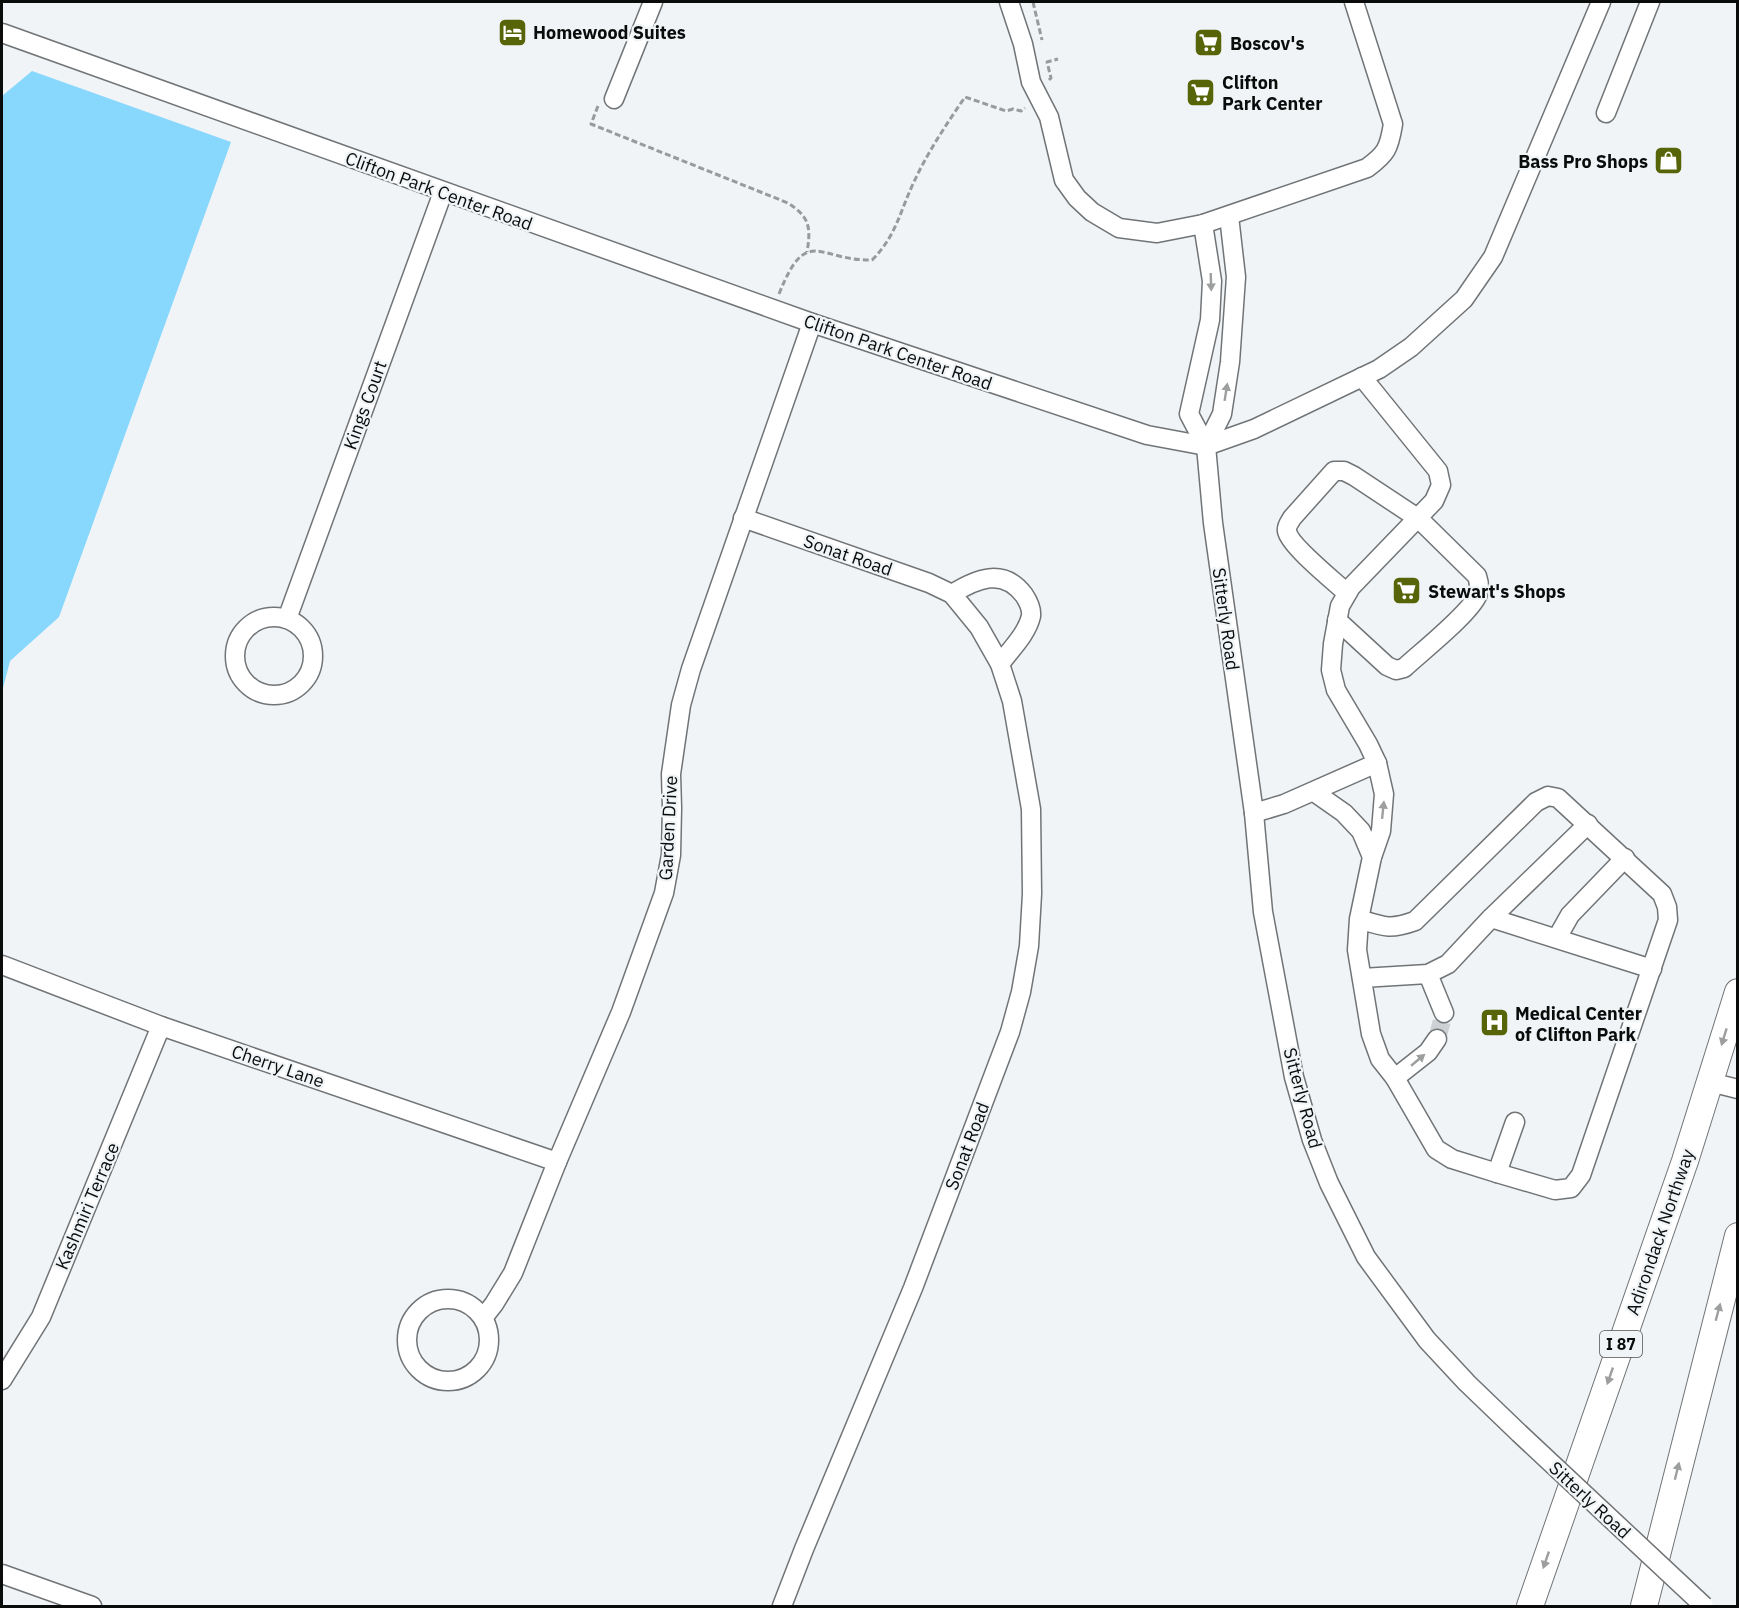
<svg xmlns="http://www.w3.org/2000/svg" width="1739" height="1608" font-family="'IBM Plex Sans',sans-serif">
	<style>
		.green { fill: #88d7fd }
		.lines { fill: none; stroke-linecap: round; stroke-linejoin: round }
		.minor-tunnel { stroke: #ced1d3; stroke-width: 18; stroke-dasharray: 18 9; stroke-linecap: butt }
		.minor-casing { stroke: #717476; stroke-width: 21 }
		.highway-casing { stroke: #717476; stroke-width: 28 }
		.path { stroke: #989b9d; stroke-width: 3; stroke-dasharray: 6 3; stroke-linecap: butt }
		.minor { stroke: #fff; stroke-width: 18 }
		.highway { stroke: #fff; stroke-width: 26 }
		.minor-bridge-casing { stroke: #717476; stroke-width: 21; stroke-linecap: butt }
		.minor-bridge { stroke: #fff; stroke-width: 18 }
		.oneway { fill: #9d9e9e }
		.labels { text-anchor: middle; dominant-baseline: central; stroke-width: 4.5; stroke-linejoin: round; paint-order: stroke }
		.shield { fill: #f0f4f6; stroke: #4f5252; stroke-width: 1.5 }
		.shield-label { font-size: 16px; font-weight: bold; fill: #0a0c0c }
		.poi-label { font-size: 18px; font-weight: bold; fill: #0a0c0c; stroke: #f0f4f6; text-anchor: start }
		.street-label { font-size: 18px; fill: #0a0c0c; stroke: #f0f4f6 }
	</style>
	<rect width="100%" height="100%" fill="#f0f4f6"/>
	<path class="green" d="M32,71L231,142L59,617L10,661L2,692V96Z"/>
	<g class="lines">
		<path class="minor-tunnel" d="M1437,1039L1444,1013"/>
		<defs>
			<g id="minor">
				<path d="M1009,2L1023,44L1031,82L1049,117L1064,180L1077,198L1092,212L1119,228L1157,233L1203,224L1367,168C1386,154 1389,149 1393,124L1354,2"/>
				<path d="M2,33L812,323L1147,435L1206,446L1254,429L1379,369L1411,347L1464,299L1493,257L1601,2"/>
				<path d="M614,99L653,2"/>
				<path d="M1606,113L1650,2"/>
				<path d="M1203,224L1212,281L1210,320L1189,414L1206,446L1213,523L1254,813L1263,912L1294,1077L1312,1140L1329,1183L1366,1257L1427,1340L1467,1383L1519,1433"/>
				<path d="M1206,446L1222,414L1230,362L1236,277L1229,216"/>
				<path d="M743,518L929,583L952,594L979,627L1000,664L1012,701L1031,809L1032,894L1029,946L1021,992L1010,1032L913,1288L804,1549L782,1606"/>
				<path d="M952,594C976,579 1003,567 1024,595C1028,601 1032,608 1031,616C1027,634 1010,650 1000,664"/>
				<circle cx="274" cy="656" r="39"/>
				<path d="M287,619L443,192"/>
				<path d="M1337,620L1387,666L1396,670L1404,668C1420,653 1472,612 1478,594C1480,588 1479,582 1477,576L1419,519L1354,476L1344,471H1334L1292,518C1290,522 1286,526 1287,531C1289,545 1335,582 1347,593"/>
				<path d="M1314,792L1344,813L1361,831L1372,857"/>
				<path d="M1254,813L1284,804L1377,763"/>
				<path d="M1491,918L1652,969"/>
				<path d="M1359,919C1384,927 1390,930 1415,921L1536,802L1548,796L1558,798L1662,894L1667,907L1668,920L1581,1175L1571,1188L1555,1190L1497,1173L1452,1159L1436,1149L1395,1078L1380,1059L1371,1034L1357,950L1359,919L1372,857L1381,831L1384,794L1377,763L1368,744L1336,690L1331,670L1333,644L1340,606L1351,587L1434,501L1441,485L1438,471L1362,377"/>
				<path d="M1557,938L1570,915L1625,858"/>
				<path d="M2,965L161,1026L557,1162"/>
				<path d="M1428,974L1444,1013"/>
				<path d="M1362,978L1428,974L1448,964L1491,918L1588,824"/>
				<path d="M1395,1078L1428,1052L1437,1039"/>
				<path d="M1710,1082L1738,1089"/>
				<path d="M1497,1173L1515,1122"/>
				<circle cx="448" cy="1340" r="41"/>
				<path d="M483,1318L494,1304L513,1273L557,1162L621,1012L664,893L671,855L672,808L671,774L681,705L691,669L812,323"/>
				<path d="M2,1380L41,1317L161,1026"/>
				<path d="M2,1574L92,1606"/>
			</g>
			<g id="highway">
				<path d="M1530,1606L1685,1161L1738,992"/>
				<path d="M1644,1606L1738,1236"/>
			</g>
		</defs>
		<use href="#minor" class="minor-casing"/>
		<use href="#highway" class="highway-casing"/>
		<g class="path">
			<path d="M1033,2L1042,40"/>
			<path d="M1049,80L1051,78L1047,62L1058,59"/>
			<path d="M598,106L591,124L788,203C810,217 811,228 807,252"/>
			<path d="M779,294C807,224 818,261 872,260C896,236 899,214 913,184C927,153 946,125 965,97L1006,111L1013,109L1021,111L1025,108"/>
		</g>
		<use href="#minor" class="minor"/>
		<use href="#highway" class="highway"/>
		<defs>
			<path id="minor-bridge" d="M1519,1433L1704,1606"/>
		</defs>
		<use href="#minor-bridge" class="minor-bridge-casing"/>
		<use href="#minor-bridge" class="minor-bridge"/>
	</g>
	<defs><path id="oneway-solid" d="M-6-.8H1V-3.2L6.5 0L1 3.2V.8H-6Z" transform="scale(1.5)"/></defs>
	<g class="oneway">
		<use href="#oneway-solid" transform="translate(1211 282) rotate(88)"/>
		<use href="#oneway-solid" transform="translate(1226 392) rotate(-81)"/>
		<use href="#oneway-solid" transform="translate(1383 810) rotate(-84)"/>
		<use href="#oneway-solid" transform="translate(1724 1037) rotate(107)"/>
		<use href="#oneway-solid" transform="translate(1418 1060) rotate(-40)"/>
		<use href="#oneway-solid" transform="translate(1718 1312) rotate(-75)"/>
		<use href="#oneway-solid" transform="translate(1610 1376) rotate(109)"/>
		<use href="#oneway-solid" transform="translate(1677 1471) rotate(-76)"/>
		<use href="#oneway-solid" transform="translate(1546 1560) rotate(109)"/>
	</g>
	<defs>
		<symbol id="hotel-square" viewBox="-11 -11 22 22"><rect x="-9" y="-9" width="18" height="18" rx="4" fill="#576408" stroke="#f0f4f6"/><path d="M-6-4.5h1.5V1H6V5H4.5V3h-9V5H-6ZM-4 0a1.8 1.8 0 1 1 3.6 0ZM.5 0V-2.5h3Q6-2.5 6 0Z" fill="#fff"/></symbol>
		<symbol id="supermarket-square" viewBox="-11 -11 22 22"><rect x="-9" y="-9" width="18" height="18" rx="4" fill="#576408" stroke="#f0f4f6"/><path d="M-6-5.5h2.5l.6 2H6L4.5 2H-2.5L-4.4-4H-6ZM-1.5 3.2a1.3 1.3 0 1 0 .1 0ZM3 3.2a1.3 1.3 0 1 0 .1 0Z" fill="#fff"/></symbol>
		<symbol id="shop-square" viewBox="-11 -11 22 22"><rect x="-9" y="-9" width="18" height="18" rx="4" fill="#576408" stroke="#f0f4f6"/><path d="M-5-2.5h2.3a2.7 3.5 0 0 1 5.4 0H5L5.5 6h-11ZM-1.5-2.5h3a1.5 2.3 0 0 0-3 0Z" fill="#fff"/></symbol>
		<symbol id="hospital-square" viewBox="-11 -11 22 22"><rect x="-9" y="-9" width="18" height="18" rx="4" fill="#576408" stroke="#f0f4f6"/><path d="M-5-5h3v3.5h4V-5h3V5h-3V1.5h-4V5h-3Z" fill="#fff"/></symbol>
	</defs>
	<g fill-rule="evenodd">
		<use href="#hotel-square" x="496" y="16" width="33" height="33"/>
		<use href="#supermarket-square" x="1192" y="26" width="33" height="33"/>
		<use href="#supermarket-square" x="1184" y="76" width="33" height="33"/>
		<use href="#shop-square" x="1652" y="144" width="33" height="33"/>
		<use href="#supermarket-square" x="1390" y="574" width="33" height="33"/>
		<use href="#hospital-square" x="1478" y="1006" width="33" height="33"/>
	</g>
	<g class="labels">
		<rect class="shield" x="1600" y="1331" width="42" height="26" rx="4.5"/>
		<g class="shield-label">
			<text x="1621" y="1344">I 87</text>
		</g>
		<g class="poi-label">
			<text x="533" y="32">Homewood Suites</text>
			<text x="1230" y="43">Boscov's</text>
			<text x="1222" y="82">Clifton<tspan x="1222" dy="21">Park Center</tspan></text>
			<text x="1648" y="161" text-anchor="end">Bass Pro Shops</text>
			<text x="1428" y="591">Stewart's Shops</text>
			<text x="1515" y="1013">Medical Center<tspan x="1515" dy="21">of Clifton Park</tspan></text>
		</g>
		<g class="street-label">
			<text transform="translate(439 191) rotate(20)">Clifton Park Center Road</text>
			<text transform="translate(898 352) rotate(19)">Clifton Park Center Road</text>
			<text transform="translate(365 405) rotate(-70)">Kings Court</text>
			<text transform="translate(848 555) rotate(19)">Sonat Road</text>
			<text transform="translate(1226 619) rotate(82)">Sitterly Road</text>
			<text transform="translate(668 828) rotate(-87)">Garden Drive</text>
			<text transform="translate(278 1066) rotate(19)">Cherry Lane</text>
			<text transform="translate(1303 1098) rotate(75)">Sitterly Road</text>
			<text transform="translate(967 1146) rotate(-69)">Sonat Road</text>
			<text transform="translate(87 1206) rotate(-67)">Kashmiri Terrace</text>
			<text transform="translate(1660 1232) rotate(-71)">Adirondack Northway</text>
			<text transform="translate(1590 1500) rotate(43)">Sitterly Road</text>
		</g>
	</g>
	<rect width="1739" height="1608" fill="none" stroke="#0a0c0c" stroke-width="6"/>
</svg>
